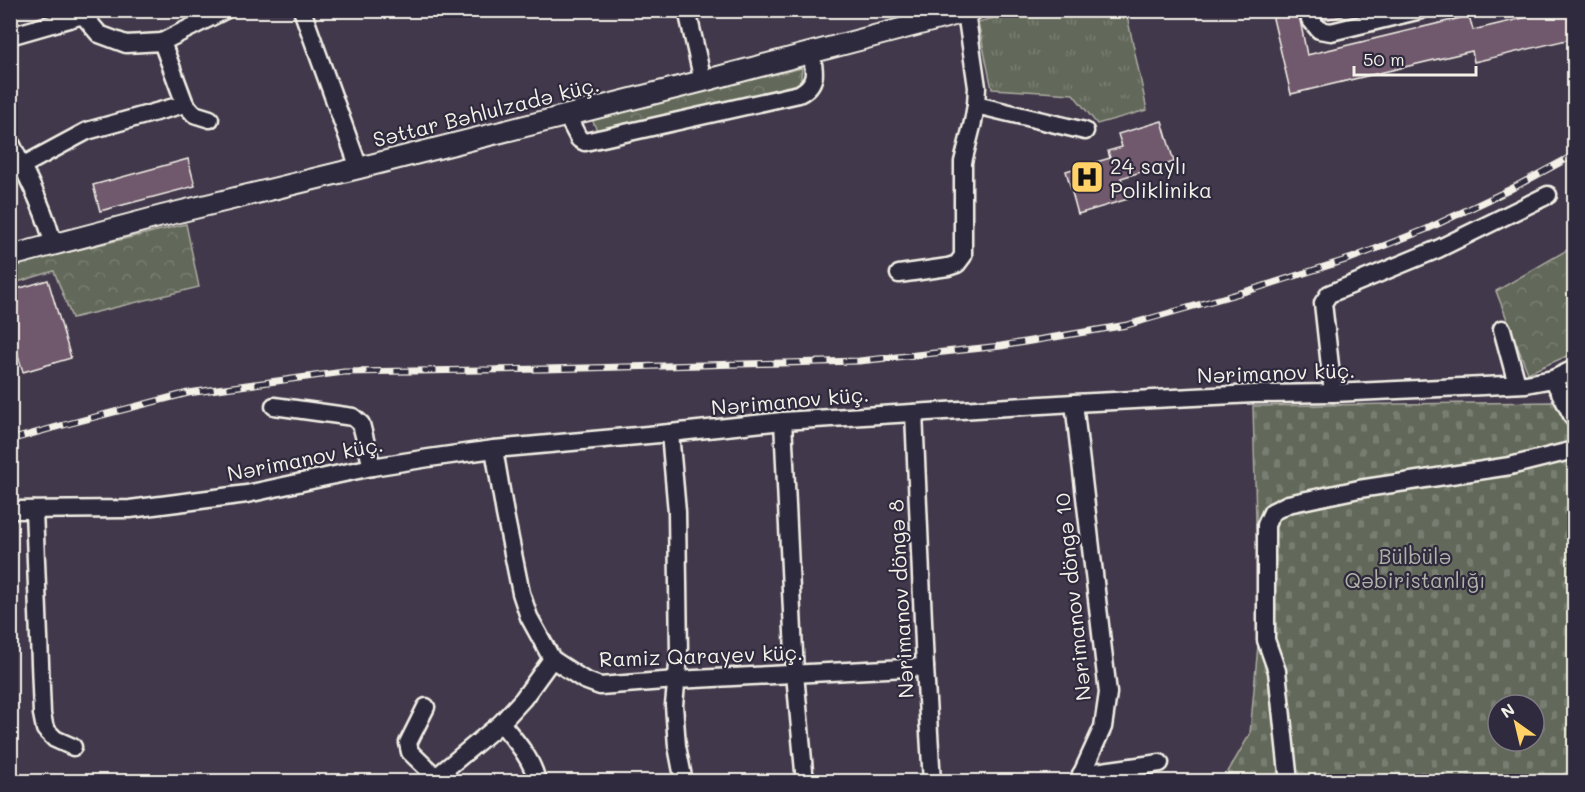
<svg xmlns="http://www.w3.org/2000/svg" width="1585" height="792" font-family="Mali,sans-serif">
	<style>
		.grass { fill: url(#grass-tufts); stroke: #abaca1; stroke-width: 1.5 }
		.forest { fill: url(#forest-crowns); stroke: #abaca1; stroke-width: 1.5 }
		.cemetery { fill: url(#cemetery-stones); stroke: #abaca1; stroke-width: 1.5; fill-rule: evenodd }
		.building { fill: #6f586d; stroke: #f4f1e8; stroke-width: 1.5 }
		.lines { fill: none; stroke-linecap: round; stroke-linejoin: round }
		.minor-casing { stroke: #f4f1e8; stroke-width: 21 }
		.major-casing { stroke: #f4f1e8; stroke-width: 24 }
		.minor { stroke: #2f2a3d; stroke-width: 16 }
		.major { stroke: #2f2a3d; stroke-width: 20 }
		.rail-casing { stroke: #f4f1e8; stroke-width: 7 }
		.rail { stroke: #2f2a3d; stroke-width: 4.5; stroke-dasharray: 14; stroke-linecap: butt }
		.labels { text-anchor: middle; dominant-baseline: central; stroke-width: 4.5; stroke-linejoin: round; paint-order: stroke }
		.street-label { font-size: 21px; fill: #f4f1e8; stroke: #2f2a3d }
		.poi-label { font-size: 21px; fill: #f4f1e8; stroke: #2f2a3d; text-anchor: start }
		.park-label { font-size: 21px; fill: #b2b3a8; stroke: #2f2a3d }
	</style>
	<defs>
		<pattern id="grass-tufts" width="24" height="20" patternUnits="userSpaceOnUse" patternTransform="scale(1.5)"><rect width="24" height="20" fill="#62685a"/><path d="M3 7l-1-3M5 7V3M7 7l1-3M15 17l-1-3M17 17v-4M19 17l1-3" fill="none" stroke="#797e72"/></pattern>
		<pattern id="forest-crowns" width="20" height="18" patternUnits="userSpaceOnUse" patternTransform="scale(1.5)"><rect width="20" height="18" fill="#62685a"/><path d="M2 6a3 3 0 1 1 6 0M12 15a3 3 0 1 1 6 0" fill="none" stroke="#797e72"/></pattern>
		<pattern id="cemetery-stones" width="16" height="16" patternUnits="userSpaceOnUse" patternTransform="scale(1.5)"><rect width="16" height="16" fill="#62685a"/><path d="M2 7V4a2 2 0 0 1 4 0v3zM10 15v-3a2 2 0 0 1 4 0v3z" fill="#797e72"/></pattern>
	</defs>
	<rect width="100%" height="100%" fill="#42384b"/>
	<filter id="ink" filterUnits="userSpaceOnUse"><feTurbulence type="fractalNoise" baseFrequency=".0167" numOctaves="2"/><feDisplacementMap in="SourceGraphic" scale="12" xChannelSelector="R" yChannelSelector="G"/><feConvolveMatrix kernelMatrix="1 2 1 2 8 2 1 2 1" color-interpolation-filters="sRGB"/></filter>
	<g filter="url(#ink)">
		<path class="grass" d="M1026,10L1126,11L1147,110L1097,124L1073,94L992,89L978,22Z"/>
		<g class="forest">
			<path d="M802,68L800,86L598,133L591,117Z"/>
			<path d="M186,224L199,287L72,318L54,271L11,284V266Z"/>
			<path d="M1574,246V353L1528,373L1496,291Z"/>
		</g>
		<path class="cemetery" d="M1554,402L1574,432V492H1573L1570,541L1574,542V781L1222,782L1250,734L1259,634L1253,406ZM1498,705H1534V741H1498Z"/>
		<g class="building">
			<path d="M1271,10H1298L1307,55L1469,16L1473,30L1557,10H1575V38L1474,62L1472,51L1291,94Z"/>
			<path d="M1319,10H1342L1343,16L1324,20L1320,14Z"/>
			<path d="M1162,121L1174,162L1121,178L1128,199L1078,214L1066,171L1110,158L1108,151L1122,147L1118,134Z"/>
			<path d="M188,159L195,186L100,211L93,185Z"/>
			<path d="M48,280L71,358L23,372L10,328V291Z"/>
		</g>
		<g class="lines">
			<defs>
				<g id="minor">
					<path d="M302,10L359,168"/>
					<path d="M687,10L703,81"/>
					<path d="M1308,10L1310,19L1319,30L1331,32L1421,10"/>
					<path d="M83,15L99,34L126,44L162,42L225,10"/>
					<path d="M10,36L83,15L81,10"/>
					<path d="M162,42L185,104L194,114L210,119"/>
					<path d="M976,105L1085,131"/>
					<path d="M567,116L579,139L585,142L799,94C818,84 815,71 811,53"/>
					<path d="M10,141C26,175 44,207 53,243"/>
					<path d="M22,166L87,131L185,104"/>
					<path d="M899,274L948,267L957,264L963,256V162L973,122L976,105L977,87L966,12"/>
					<path d="M1502,329L1517,384"/>
					<path d="M1553,379L1574,419"/>
					<path d="M1333,393L1323,303L1329,294L1438,249L1548,195"/>
					<path d="M1074,403L1108,693L1103,727L1078,782"/>
					<path d="M274,406L353,417L361,424L372,467"/>
					<path d="M914,413L925,667L932,782"/>
					<path d="M783,421L795,674L805,782"/>
					<path d="M670,433L677,512L679,655L674,705L677,746L684,782"/>
					<path d="M494,449L505,514L521,593L529,617L552,659"/>
					<path d="M10,510L130,509L247,494L372,467L429,458L494,449L670,433L783,421L1074,403L1254,394L1333,393L1526,384L1553,379L1574,369"/>
					<path d="M34,510L42,714L45,729L55,739L73,747"/>
					<path d="M426,707L408,743L410,752L435,776"/>
					<path d="M501,723C515,740 533,760 537,782"/>
					<path d="M1081,774L1160,763"/>
					<path d="M430,782L501,723L523,699L552,659L584,680L600,686L676,680L925,667"/>
					<path d="M1289,782L1277,671L1266,640V525L1272,512L1288,504L1359,489L1510,466L1574,450"/>
				</g>
				<path id="major" d="M10,256L162,216L359,168L703,81L973,10"/>
			</defs>
			<use href="#minor" class="minor-casing"/>
			<use href="#major" class="major-casing"/>
			<use href="#minor" class="minor"/>
			<use href="#major" class="major"/>
			<defs>
				<path id="rail" d="M10,440L60,426L188,393L344,372L544,369L859,361L1001,346L1127,325L1254,289L1352,258L1427,229L1509,190L1574,155"/>
			</defs>
			<use href="#rail" class="rail-casing"/>
			<use href="#rail" class="rail"/>
		</g>
	</g>
	<defs>
		<symbol id="hospital-square" viewBox="-11 -11 22 22"><rect x="-9" y="-9" width="18" height="18" rx="4" fill="#ffd166" stroke="#2f2a3d"/><path d="M-5-5h3v3.5h4V-5h3V5h-3V1.5h-4V5h-3Z" fill="#111"/></symbol>
	</defs>
	<g fill-rule="evenodd">
		<use href="#hospital-square" x="1068" y="158" width="38" height="38"/>
	</g>
	<g class="labels">
		<g class="street-label">
			<text transform="translate(486 111) rotate(-14)">Səttar Bəhlulzadə küç.</text>
			<text transform="translate(1276 372) rotate(-2)">Nərimanov küç.</text>
			<text transform="translate(790 400) rotate(-5)">Nərimanov küç.</text>
			<text transform="translate(305 458) rotate(-11)">Nərimanov küç.</text>
			<text transform="translate(1072 597) rotate(-96)">Nərimanov döngə 10</text>
			<text transform="translate(900 599) rotate(-93)">Nərimanov döngə 8</text>
			<text transform="translate(701 655) rotate(-2)">Ramiz Qarayev küç.</text>
		</g>
		<g class="poi-label">
			<text x="1110" y="165">24 saylı<tspan x="1110" dy="24">Poliklinika</tspan></text>
		</g>
		<g class="park-label">
			<text x="1415" y="555">Bülbülə<tspan x="1415" dy="24">Qəbiristanlığı</tspan></text>
		</g>
	</g>
	<rect width="1585" height="792" fill="none" stroke="#2f2a3d" stroke-width="36"/>
	<rect x="18" y="18" width="1549" height="756" fill="none" stroke="#f4f1e8" stroke-width="2" filter="url(#ink)"/>
	<g transform="translate(1516 723) rotate(326)"><circle r="28" fill="#2f2a3d" stroke="#7e7a81" stroke-width="1.5"/>
	<path d="M0-4.5L10 22L0 15L-10 22Z" fill="#ffd166"/>
	<text y="-9" font-size="16" font-weight="bold" text-anchor="middle" fill="#f4f1e8">N</text>
	</g>
	<path d="M1354 66v9h122v-9" fill="none" stroke="#f4f1e8" stroke-width="3"/>
	<text x="1363" y="66" font-size="18" fill="#f4f1e8" stroke="#2f2a3d" stroke-width="4.5" paint-order="stroke">50 m</text>
</svg>
